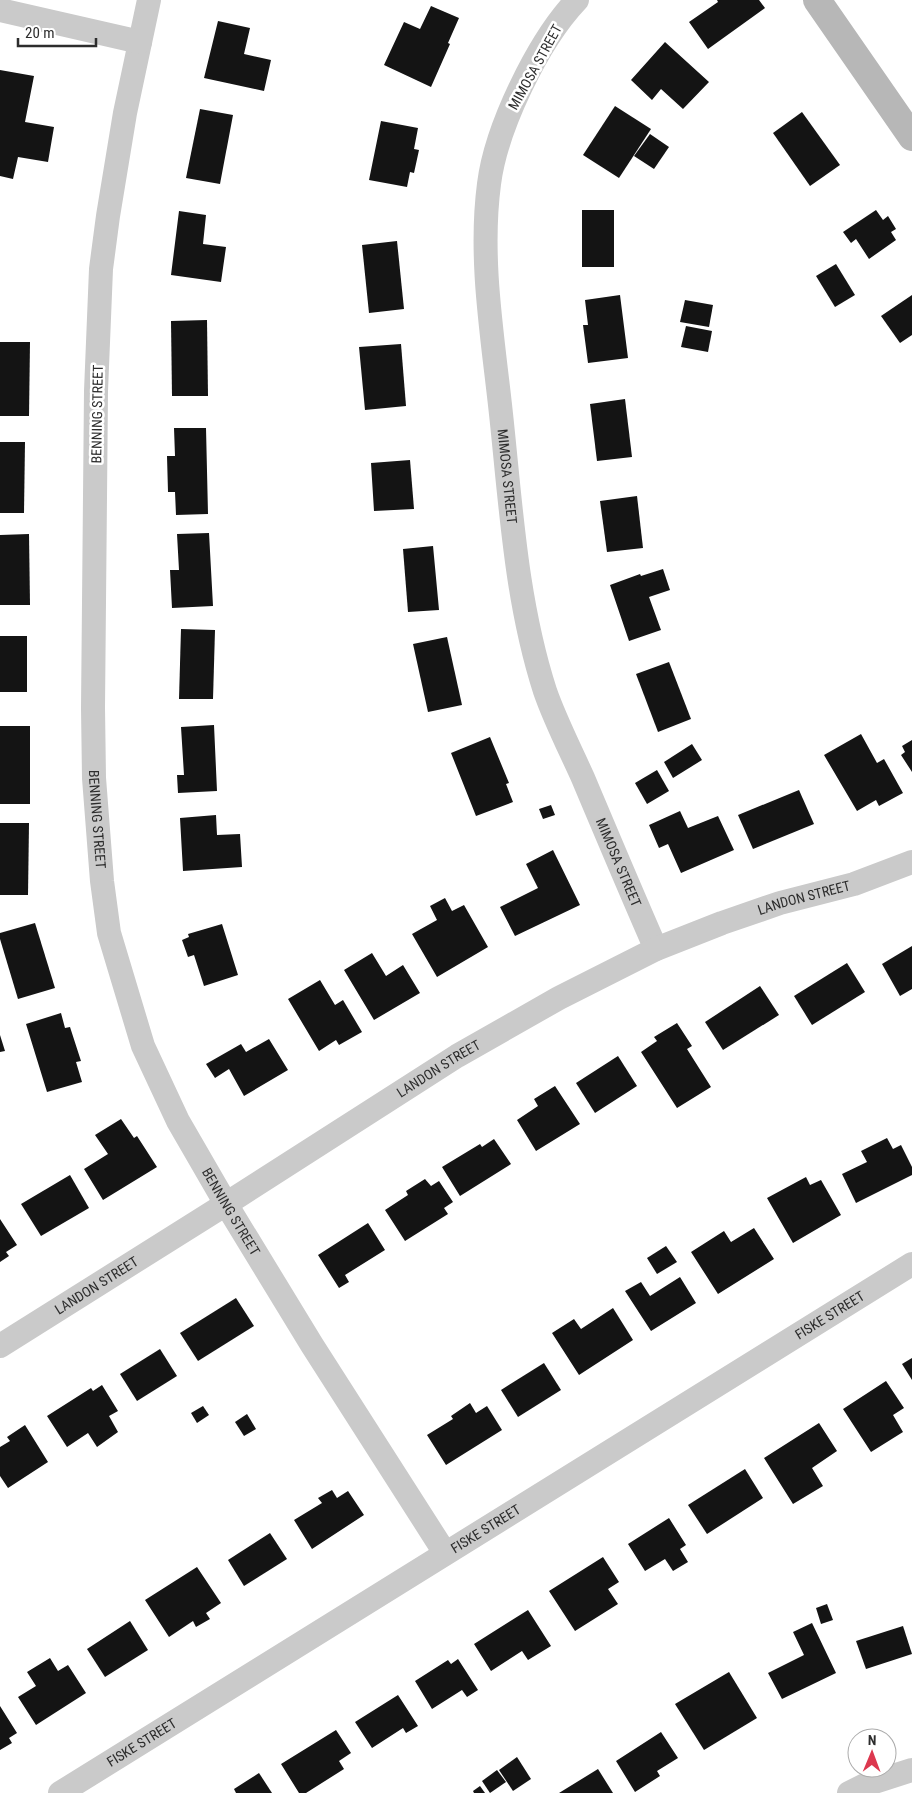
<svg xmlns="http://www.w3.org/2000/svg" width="912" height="1793" font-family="'Roboto Condensed',sans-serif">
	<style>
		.building { fill: #141414 }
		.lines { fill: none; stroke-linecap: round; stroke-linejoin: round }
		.street { stroke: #cacaca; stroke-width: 24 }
		.secondary { stroke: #b7b7b7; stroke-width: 28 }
		.labels { text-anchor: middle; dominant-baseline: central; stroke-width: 5; stroke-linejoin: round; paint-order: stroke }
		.street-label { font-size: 14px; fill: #2d2d2d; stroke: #fff }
	</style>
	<rect width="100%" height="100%" fill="#fff"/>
	<g class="building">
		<path d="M717,0H759L765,8L708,49L689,22L718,2Z"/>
		<path d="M431,6L459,18L448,43L450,44L431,87L384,65L404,22L420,29Z"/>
		<path d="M218,21L250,28L244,54L271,60L264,91L204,78Z"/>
		<path d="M665,42L709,82L683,109L661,89L652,100L631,80Z"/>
		<path d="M0,70L34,76L25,122L54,127L48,162L18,157L13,179L0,176Z"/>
		<path d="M615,106L651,129L619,178L583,155Z"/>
		<path d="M200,109L233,115L220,184L186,178Z"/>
		<path d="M802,112L840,165L810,186L773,133Z"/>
		<path d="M381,121L418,128L414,149L419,150L414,173L410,172L407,187L369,180Z"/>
		<path d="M650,134L669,147L654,169L634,156Z"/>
		<rect x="582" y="210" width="32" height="57"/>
		<path d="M876,210L883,220L888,216L896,229L891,232L896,240L869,259L856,239L851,243L843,232Z"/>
		<path d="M179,211L206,215L203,244L226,247L221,282L171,275Z"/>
		<path d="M397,241L404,309L369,313L362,245Z"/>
		<path d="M836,264L855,295L835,307L816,276Z"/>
		<path d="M620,295L628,358L588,363L583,325H588L585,300Z"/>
		<path d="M912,295V335L900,343L881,316Z"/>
		<path d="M685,300L713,305L709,327L680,322Z"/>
		<path d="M207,320L208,396H172L171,321Z"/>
		<path d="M686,326L712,331L708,352L681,347Z"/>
		<path d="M0,342H30L29,416H0Z"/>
		<path d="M401,344L406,406L365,410L359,347Z"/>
		<path d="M625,399L632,457L597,461L590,404Z"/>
		<path d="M174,428H206L208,514L176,515L175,492H168L167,456H175Z"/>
		<path d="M0,442H25L24,513H0Z"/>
		<path d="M410,460L414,509L374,511L371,463Z"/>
		<path d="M637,496L643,548L607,552L600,501Z"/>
		<path d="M209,533L213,606L172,608L170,570H179L177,534Z"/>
		<path d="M29,534L30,605H0V535Z"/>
		<path d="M433,546L439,610L408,612L403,549Z"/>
		<path d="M663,569L670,590L649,597L661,630L629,641L610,585L640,574L641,576Z"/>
		<path d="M181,629L215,630L213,699H179Z"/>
		<rect x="0" y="636" width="27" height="56"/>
		<path d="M447,637L462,705L428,712L413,644Z"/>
		<path d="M669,662L691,719L658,732L636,674Z"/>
		<path d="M214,725L217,791L178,793L177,775H184L181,727Z"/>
		<rect x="0" y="726" width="30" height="78"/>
		<path d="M861,734L877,763L884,759L903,793L879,806L876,800L857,811L824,755Z"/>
		<path d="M490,737L509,783L506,784L513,802L476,816L451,753Z"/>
		<path d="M912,740V772L901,755L905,752L902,746Z"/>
		<path d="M692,744L702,760L673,778L664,762Z"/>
		<path d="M657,770L669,791L647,804L635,783Z"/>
		<path d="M799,790L814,824L753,849L738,815Z"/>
		<path d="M551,805L555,815L543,819L539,809Z"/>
		<path d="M680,811L688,828L718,816L734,850L681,873L668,844L659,848L649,825Z"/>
		<path d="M216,815L217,835L240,834L242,867L183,871L180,818Z"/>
		<path d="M0,823H29L28,895H0Z"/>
		<path d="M553,850L580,905L515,936L500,907L538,888L526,864Z"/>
		<path d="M445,898L452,911L464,905L488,947L437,977L412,934L437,920L430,906Z"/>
		<path d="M35,923L55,988L18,999L0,939V933Z"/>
		<path d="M222,924L238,975L204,986L194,955L188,957L182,940L189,937L188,934Z"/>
		<path d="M912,946V989L900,996L882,964Z"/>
		<path d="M372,953L386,976L403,965L420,993L374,1020L344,970Z"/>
		<path d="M847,963L865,992L812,1025L794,996Z"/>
		<path d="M320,980L335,1005L343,1000L362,1032L339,1045L336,1040L319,1051L288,999Z"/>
		<path d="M760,986L779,1015L723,1050L705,1022Z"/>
		<path d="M61,1013L65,1028L70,1027L81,1061L76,1062L82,1082L47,1092L26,1024Z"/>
		<path d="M677,1023L692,1046L687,1049L711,1087L677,1108L641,1052L657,1041L654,1037Z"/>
		<path d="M0,1035L5,1051L0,1052Z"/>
		<path d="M269,1039L288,1070L244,1096L229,1069L215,1078L206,1064L241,1044L246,1052Z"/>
		<path d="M618,1056L637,1086L595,1113L576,1083Z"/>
		<path d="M555,1086L580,1124L536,1151L517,1120L538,1106L534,1099Z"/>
		<path d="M121,1119L134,1138L137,1136L157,1167L103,1200L84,1169L108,1154L95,1135Z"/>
		<path d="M887,1138L893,1149L901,1145L912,1167V1175L856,1203L842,1174L867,1162L861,1151Z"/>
		<path d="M494,1139L511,1164L460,1196L442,1167L480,1144L482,1147Z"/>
		<path d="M70,1175L89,1208L41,1236L21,1204Z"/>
		<path d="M806,1177L810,1185L821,1180L841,1215L793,1243L767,1198Z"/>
		<path d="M425,1179L431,1186L439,1181L453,1202L444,1208L448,1214L405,1241L385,1210L408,1195L406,1191Z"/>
		<path d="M0,1219L17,1245L6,1252L9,1256L0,1262Z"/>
		<path d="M368,1223L385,1250L345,1275L349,1282L339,1288L318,1255Z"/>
		<path d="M754,1228L774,1259L718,1294L691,1252L724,1231L731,1242Z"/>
		<path d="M666,1246L677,1262L657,1274L647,1258Z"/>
		<path d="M680,1277L696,1303L651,1331L625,1291L641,1282L650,1296Z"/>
		<path d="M236,1298L254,1326L198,1361L180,1333Z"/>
		<path d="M613,1308L633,1340L579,1375L552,1333L574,1319L581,1329Z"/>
		<path d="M160,1349L177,1376L137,1401L120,1374Z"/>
		<path d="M912,1358V1380L902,1364Z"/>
		<path d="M544,1363L561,1390L518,1417L501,1390Z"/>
		<path d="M886,1381L904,1408L893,1415L903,1432L871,1452L843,1409Z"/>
		<path d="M102,1385L118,1411L109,1416L118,1432L97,1447L88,1433L67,1447L47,1416L91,1388L93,1391Z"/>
		<path d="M470,1403L476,1413L487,1406L502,1430L446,1465L427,1435L453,1419L451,1416Z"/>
		<path d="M203,1406L209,1415L197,1423L191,1413Z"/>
		<path d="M247,1414L256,1429L244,1436L235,1422Z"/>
		<path d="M819,1423L837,1451L812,1468L823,1486L793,1504L764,1458Z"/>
		<path d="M25,1425L48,1462L8,1488L0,1476V1447L10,1441L7,1437Z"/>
		<path d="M745,1469L763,1498L707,1534L688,1505Z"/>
		<path d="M332,1490L337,1498L348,1491L364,1515L312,1549L294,1520L322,1503L318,1498Z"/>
		<path d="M669,1518L686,1545L680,1549L688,1562L673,1571L665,1559L645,1571L628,1544Z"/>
		<path d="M270,1533L287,1559L244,1586L228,1560Z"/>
		<path d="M603,1557L619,1582L608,1589L618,1604L575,1631L549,1591Z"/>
		<path d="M197,1567L221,1603L206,1613L210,1619L196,1627L193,1621L169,1637L145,1600Z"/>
		<path d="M827,1604L833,1620L821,1624L816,1608Z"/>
		<path d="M528,1610L551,1646L528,1660L522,1651L491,1671L474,1644Z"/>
		<path d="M130,1621L148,1650L105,1677L87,1649Z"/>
		<path d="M812,1623L836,1673L782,1699L768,1673L804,1655L793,1632Z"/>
		<path d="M903,1626L912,1654L866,1669L856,1641Z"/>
		<path d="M50,1658L58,1671L68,1665L86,1693L36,1725L18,1697L36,1686L27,1672Z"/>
		<path d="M458,1659L478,1690L467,1697L462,1690L432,1709L415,1681L448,1660L451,1664Z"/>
		<path d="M729,1672L757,1718L704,1750L675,1704Z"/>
		<path d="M398,1695L418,1726L406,1733L403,1728L372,1748L355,1722Z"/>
		<path d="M0,1706L17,1733L9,1738L12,1743L0,1750Z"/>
		<path d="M336,1730L351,1753L339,1761L344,1769L306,1793H299L281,1764Z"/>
		<path d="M661,1732L678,1758L657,1771L660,1776L635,1792L616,1761Z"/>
		<path d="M517,1757L531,1779L513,1791L499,1770Z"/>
		<path d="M598,1769L613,1793H559Z"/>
		<path d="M497,1770L506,1782L490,1793L482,1781Z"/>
		<path d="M259,1773L272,1793H236L234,1789Z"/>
		<path d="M480,1786L485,1793H474L473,1791Z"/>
	</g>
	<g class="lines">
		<g class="street">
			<path id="s1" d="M149,0L125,113L108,216L101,269L96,391L93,708L94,778L102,881L109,933L143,1046L178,1121L226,1204L312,1345L445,1553"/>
			<path id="s2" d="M577,0C538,41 496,128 489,184C479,260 493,338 501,414C511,507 516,601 545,691C555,720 570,749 583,778C607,835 631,892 656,949"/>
			<path d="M0,10L140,42"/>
			<path id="s3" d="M0,1346L226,1204L457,1056L559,998L656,949L722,923L780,903L854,884L912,862"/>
			<path id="s4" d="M60,1793L912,1264"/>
			<path d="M849,1793L865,1785L912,1770"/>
		</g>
		<path class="secondary" d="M817,0L912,137"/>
	</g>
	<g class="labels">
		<g class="street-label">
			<text transform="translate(535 67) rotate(-61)">MIMOSA STREET</text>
			<text transform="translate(97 414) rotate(-89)">BENNING STREET</text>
			<text stroke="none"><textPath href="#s2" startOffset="500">MIMOSA STREET</textPath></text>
			<text stroke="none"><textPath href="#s1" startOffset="824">BENNING STREET</textPath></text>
			<text stroke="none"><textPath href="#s2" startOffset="905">MIMOSA STREET</textPath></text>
			<text stroke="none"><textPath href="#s3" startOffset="924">LANDON STREET</textPath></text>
			<text stroke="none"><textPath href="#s3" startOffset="519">LANDON STREET</textPath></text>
			<text stroke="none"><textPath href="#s1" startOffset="1244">BENNING STREET</textPath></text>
			<text stroke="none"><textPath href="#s3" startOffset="114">LANDON STREET</textPath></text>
			<text stroke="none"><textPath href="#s4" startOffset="906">FISKE STREET</textPath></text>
			<text stroke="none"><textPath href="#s4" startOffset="501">FISKE STREET</textPath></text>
			<text stroke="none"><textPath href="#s4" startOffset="96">FISKE STREET</textPath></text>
		</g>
	</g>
	<g transform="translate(872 1753) rotate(1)"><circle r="24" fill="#ffffff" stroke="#ababab"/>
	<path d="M0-4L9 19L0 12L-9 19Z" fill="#dc384f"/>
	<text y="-8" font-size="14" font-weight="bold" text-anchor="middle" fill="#2d2d2d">N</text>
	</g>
	<path d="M18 38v8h78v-8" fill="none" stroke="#2d2d2d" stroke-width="2.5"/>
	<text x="25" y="38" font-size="15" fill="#2d2d2d" stroke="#ffffff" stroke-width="4" paint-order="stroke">20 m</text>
</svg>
